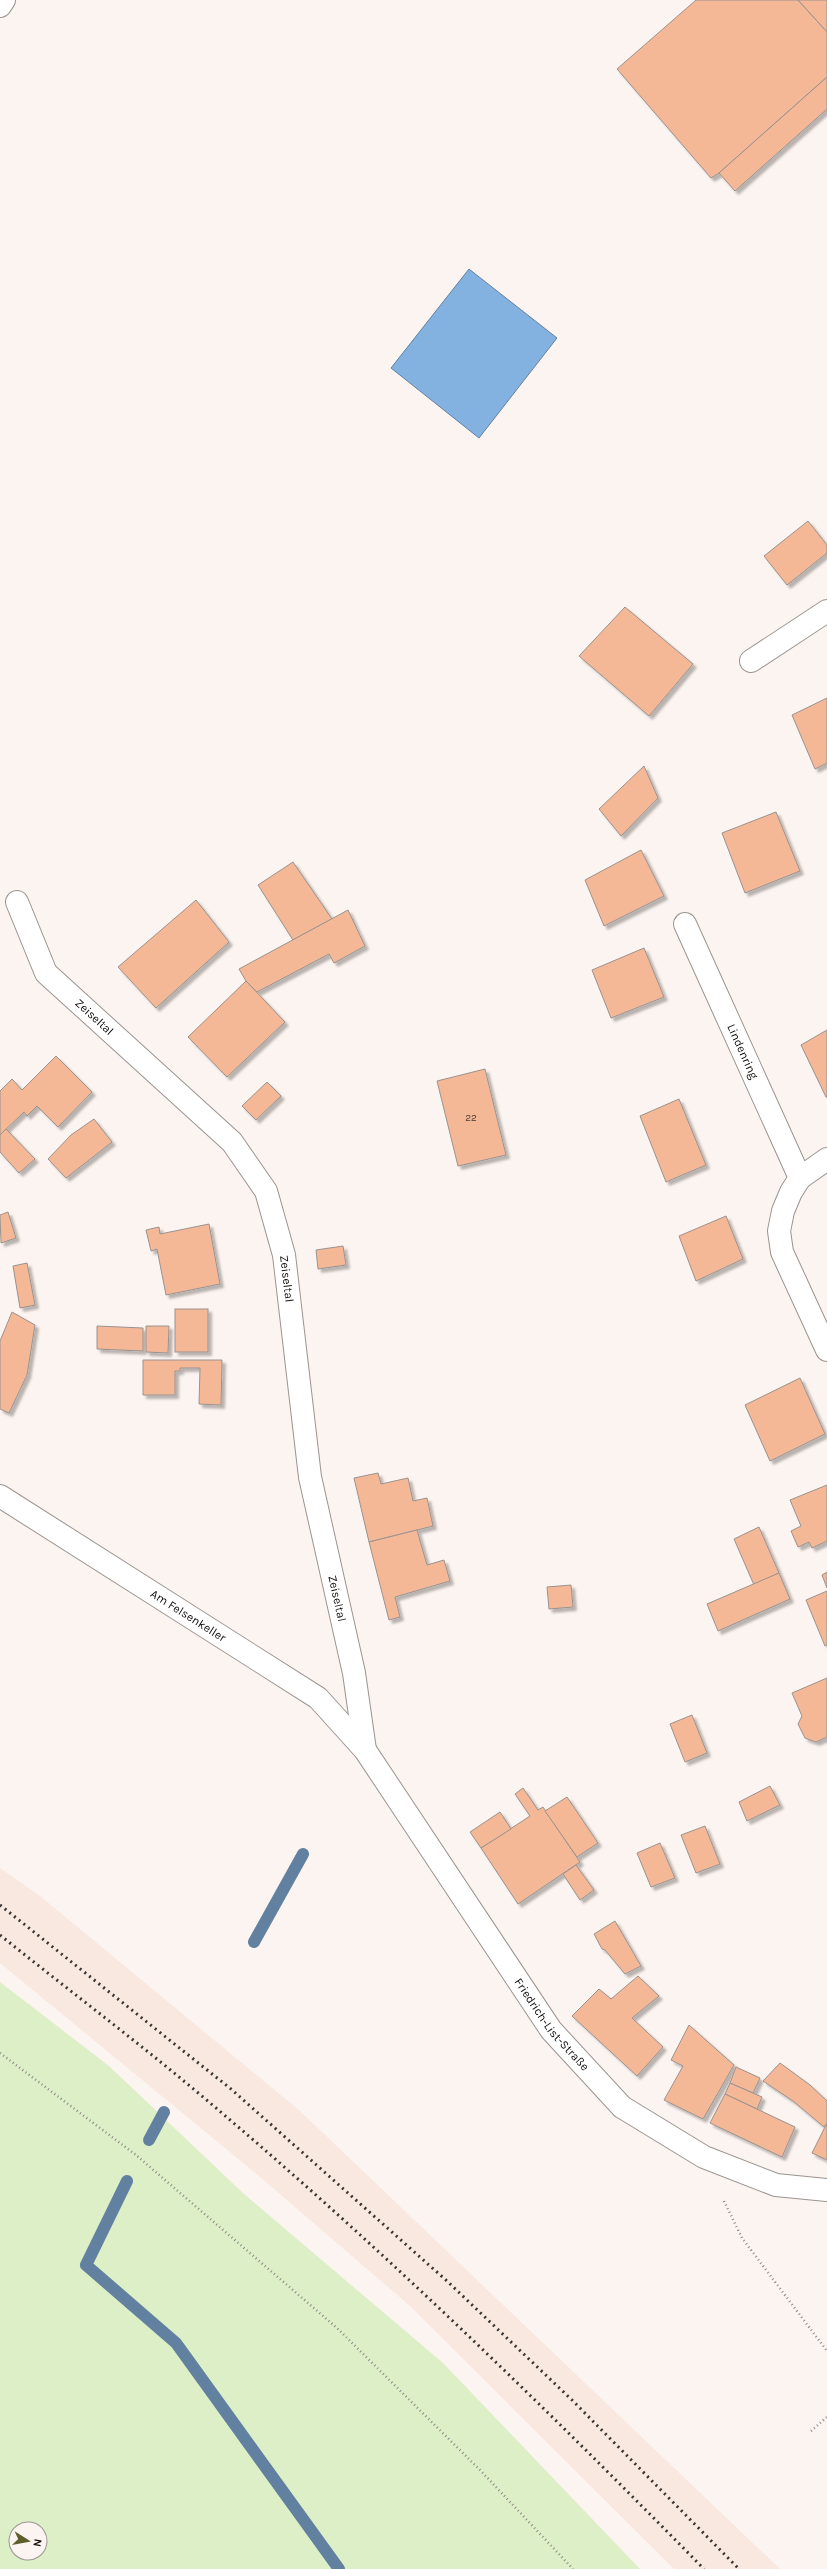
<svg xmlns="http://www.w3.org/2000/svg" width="827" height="2569" font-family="Karla,sans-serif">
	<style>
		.built { fill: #f8e8e0 }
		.green { fill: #dcefc6; fill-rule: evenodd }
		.water { fill: #84b2e0; stroke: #6281a1 }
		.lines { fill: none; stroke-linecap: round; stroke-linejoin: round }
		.stream { stroke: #6281a1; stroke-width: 12 }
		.building { fill: #f4b897; stroke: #9a928f; filter: url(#shadow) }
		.street-casing { stroke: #9b9490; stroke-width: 24 }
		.highway-casing { stroke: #9b9490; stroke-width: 24 }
		.path { stroke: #8e8886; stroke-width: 2.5; stroke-dasharray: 1 3; stroke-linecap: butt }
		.street { stroke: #fff; stroke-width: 22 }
		.highway { stroke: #fff; stroke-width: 22 }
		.rail { stroke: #393534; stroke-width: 3; stroke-dasharray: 2 4; stroke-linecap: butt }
		.labels { text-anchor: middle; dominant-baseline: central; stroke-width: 4; stroke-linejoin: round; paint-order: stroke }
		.number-label { font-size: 10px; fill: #4a3830 }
		.street-label { font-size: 12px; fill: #110e0d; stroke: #fcf4f0 }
	</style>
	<defs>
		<filter id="shadow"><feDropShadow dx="3.5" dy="3.5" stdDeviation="1" flood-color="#0004"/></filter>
	</defs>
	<rect width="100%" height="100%" fill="#fcf4f0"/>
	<path class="built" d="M0,1868L40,1896L300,2111L780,2569H674L410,2306L253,2171L0,1963Z"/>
	<path class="green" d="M0,1982L109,2066L244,2194L443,2363L640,2569H0ZM16,2529H40V2553H16Z"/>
	<path class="water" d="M469,269L557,338L479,438L391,368Z"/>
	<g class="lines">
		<g class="stream">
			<path d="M254,1942L303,1854"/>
			<path d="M149,2140L164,2112"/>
			<path d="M127,2181L86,2265L176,2343L339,2569"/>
		</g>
	</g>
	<g class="building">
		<path d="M696,0H798L827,32V77L719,173L711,178L617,69Z"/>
		<path d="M798,0H827V32Z"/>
		<path d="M827,77V109L735,191L719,173Z"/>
		<path d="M808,521L827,545V553L787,585L764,556Z"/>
		<path d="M625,607L693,664L649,716L579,656Z"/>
		<path d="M827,698V763L815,769L792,715Z"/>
		<path d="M644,766L658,798L621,836L599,809Z"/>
		<path d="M776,812L800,871L745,893L722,833Z"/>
		<path d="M641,850L664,896L604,926L585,880Z"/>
		<path d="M293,862L332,919L293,940L258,885Z"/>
		<path d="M196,900L229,942L156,1008L118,967Z"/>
		<path d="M348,910L365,946L334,963L329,954L257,992L246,981L239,969Z"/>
		<path d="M644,948L664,997L611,1018L592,970Z"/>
		<path d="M246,981L285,1022L227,1077L188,1037Z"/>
		<path d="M827,1030V1097H826L801,1045Z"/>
		<path d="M56,1056L92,1092L58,1127L37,1106L27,1116L24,1112L0,1135V1091L12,1079L22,1090Z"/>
		<path d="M485,1069L506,1155L458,1166L437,1081Z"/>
		<path d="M267,1082L281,1096L256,1120L242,1106Z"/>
		<path d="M679,1099L706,1165L666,1182L640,1116Z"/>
		<path d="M94,1119L112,1142L66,1178L48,1159L71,1135Z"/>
		<path d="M6,1129L35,1159L19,1173L0,1152V1135Z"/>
		<path d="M8,1212L16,1238L1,1243L0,1215Z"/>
		<path d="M726,1216L743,1259L696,1281L679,1236Z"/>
		<path d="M209,1224L220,1284L166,1295L157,1249L151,1251L146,1230L159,1227L160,1234Z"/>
		<path d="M343,1246L346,1265L318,1269L316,1250Z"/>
		<path d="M27,1263L35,1305L20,1308L13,1266Z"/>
		<rect x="175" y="1309" width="33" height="43"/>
		<path d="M12,1312L35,1325L27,1375L9,1413L0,1409V1341Z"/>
		<path d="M97,1326L143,1328V1351L97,1349Z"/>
		<path d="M146,1326H169L168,1353L146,1352Z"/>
		<path d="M143,1360H222L221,1405L199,1404L200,1368H180V1371H175V1395H143Z"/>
		<path d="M800,1378L825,1434L770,1461L745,1405Z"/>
		<path d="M378,1473L381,1484L408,1478L413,1501L427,1498L433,1526L369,1542L354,1478Z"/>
		<path d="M827,1485V1541L812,1548L809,1542L798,1547L791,1531L801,1526L790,1500Z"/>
		<path d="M759,1527L779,1573L754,1585L734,1539Z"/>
		<path d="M417,1530L427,1565L444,1560L450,1581L395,1597L400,1617L389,1620L369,1542Z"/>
		<path d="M827,1572V1588L822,1575Z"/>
		<path d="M779,1573L790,1599L718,1631L707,1604Z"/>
		<path d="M571,1585L573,1607L549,1609L547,1587Z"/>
		<path d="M827,1591V1645L825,1646L806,1600Z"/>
		<path d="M827,1678V1737L816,1742L805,1738L798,1724L802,1716L792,1693Z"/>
		<path d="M692,1715L707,1753L685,1762L670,1724Z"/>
		<path d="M770,1786L780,1805L747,1821L739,1802Z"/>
		<path d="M523,1788L538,1810L543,1807L580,1862L518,1904L481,1848L530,1816L515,1794Z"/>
		<path d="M567,1797L598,1843L577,1857L545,1811Z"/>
		<path d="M500,1812L511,1829L481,1848L470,1832Z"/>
		<path d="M705,1826L720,1864L696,1873L681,1835Z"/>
		<path d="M660,1843L675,1878L651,1887L637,1853Z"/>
		<path d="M576,1865L594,1890L580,1900L563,1874Z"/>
		<path d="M615,1921L641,1966L625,1974L605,1950L602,1949L594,1934Z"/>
		<path d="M638,1976L659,1996L632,2018L663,2047L637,2076L572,2016L599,1989L611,1999Z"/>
		<path d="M689,2025L734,2065L703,2119L664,2100L683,2066L671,2060Z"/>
		<path d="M780,2063L810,2085L827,2101V2123L824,2127L793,2101L763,2081Z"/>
		<path d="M736,2067L760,2078L753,2093L730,2083Z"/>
		<path d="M730,2083L762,2097L757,2109L725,2094Z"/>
		<path d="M725,2094L795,2127L782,2157L710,2123Z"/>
		<path d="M827,2123V2160L812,2153Z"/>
	</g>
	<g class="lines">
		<defs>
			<g id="street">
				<path d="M751,661L827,611"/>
				<path id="s1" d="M17,902L46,973L232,1142L266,1191L284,1255L310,1477L354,1673L365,1750"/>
				<path id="s2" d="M685,924L800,1178"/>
				<path d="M827,1159L800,1178L791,1192L783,1211L779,1231L782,1252L827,1350"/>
				<path id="s3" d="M0,1496L318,1698L365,1750L551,2030L622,2107L704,2157L776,2185L827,2190"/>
			</g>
			<path id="highway" d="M0,6L4,0"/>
		</defs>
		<use href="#street" class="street-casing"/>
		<use href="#highway" class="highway-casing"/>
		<g class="path">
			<path d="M0,2053L136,2155L337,2328L480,2470L573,2569"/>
			<path d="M724,2201L742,2238L827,2351"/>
			<path d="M811,2431L827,2417"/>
		</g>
		<use href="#street" class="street"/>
		<use href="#highway" class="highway"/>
		<g class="rail">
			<path d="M0,1905L231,2089L447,2281L572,2400L739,2569"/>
			<path d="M0,1935C72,1993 146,2048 216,2108C387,2253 547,2409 704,2569"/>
		</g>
	</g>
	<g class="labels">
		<g class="number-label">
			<text x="471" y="1118">22</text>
		</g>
		<g class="street-label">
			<text stroke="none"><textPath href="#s1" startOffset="142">Zeiseltal</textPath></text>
			<text stroke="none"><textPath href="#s2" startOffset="140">Lindenring</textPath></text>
			<text stroke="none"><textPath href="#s1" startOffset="478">Zeiseltal</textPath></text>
			<text stroke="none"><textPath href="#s1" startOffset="802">Zeiseltal</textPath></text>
			<text stroke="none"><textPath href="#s3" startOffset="223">Am Felsenkeller</textPath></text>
			<text stroke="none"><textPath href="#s3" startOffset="779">Friedrich-List-Straße</textPath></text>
		</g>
	</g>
	<g transform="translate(28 2541) rotate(101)"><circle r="19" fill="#fcf4f0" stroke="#9e9895"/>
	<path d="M0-3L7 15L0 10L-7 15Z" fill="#5d5e2b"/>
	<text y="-6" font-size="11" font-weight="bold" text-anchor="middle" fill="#110e0d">N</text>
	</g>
</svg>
